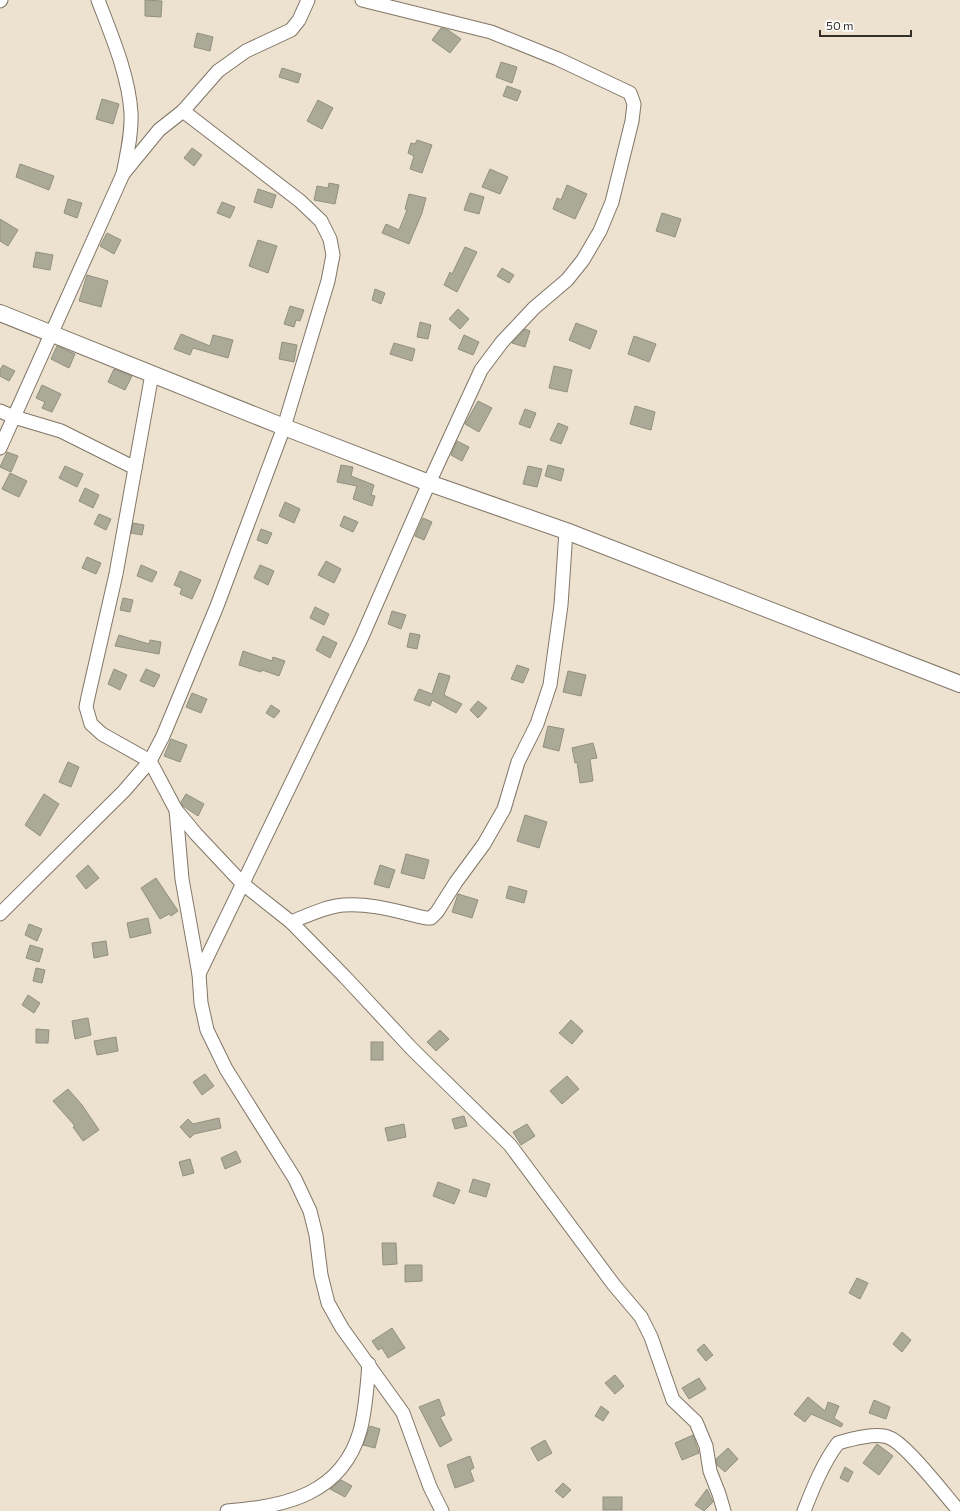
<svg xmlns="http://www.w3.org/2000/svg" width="960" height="1511" font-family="Commissioner,sans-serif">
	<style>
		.building { fill: #abaa98; stroke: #91917e }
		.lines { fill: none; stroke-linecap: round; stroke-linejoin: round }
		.minor-casing { stroke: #817667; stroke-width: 15 }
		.tertiary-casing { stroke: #817667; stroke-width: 18 }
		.minor { stroke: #fff; stroke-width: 13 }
		.tertiary { stroke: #fff; stroke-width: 16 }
	</style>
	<rect width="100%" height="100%" fill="#ede1d0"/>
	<g class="building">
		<path d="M145,0L162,1L161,17L145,16Z"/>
		<path d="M441,28L448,30L461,39L450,53L432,40Z"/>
		<path d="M197,33L213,37L210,51L194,47Z"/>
		<path d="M501,62L517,67L512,83L496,77Z"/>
		<path d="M282,68L301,74L298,83L279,77Z"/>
		<path d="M507,86L521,91L517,101L503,96Z"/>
		<path d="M102,99L119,104L113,124L96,119Z"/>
		<path d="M318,100L333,108L322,129L307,121Z"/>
		<path d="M417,140L432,145L422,173L410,169L414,156L408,153L411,143L415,144Z"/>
		<path d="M192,148L202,155L194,166L184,158Z"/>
		<path d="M20,164L54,176L49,190L16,177Z"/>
		<path d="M490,169L508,177L500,194L482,187Z"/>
		<path d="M329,183L339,185L335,204L314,200L317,186L328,188Z"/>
		<path d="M567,185L587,194L575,219L553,209L557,198L561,200Z"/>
		<path d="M258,189L276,195L272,208L254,202Z"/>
		<path d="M470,193L484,197L479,214L464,210Z"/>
		<path d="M409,194L426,198L422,213L409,244L382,233L386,224L399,230L407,210L405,209Z"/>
		<path d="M68,199L82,203L77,218L64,213Z"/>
		<path d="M222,202L235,207L230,218L217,213Z"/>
		<path d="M662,213L681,219L675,237L656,231Z"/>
		<path d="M0,219L18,230L8,246L0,241Z"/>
		<path d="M107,233L121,240L114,254L100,246Z"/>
		<path d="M258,240L277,246L268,273L249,266Z"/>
		<path d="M465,247L477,252L457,292L444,285L450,272L452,274Z"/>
		<path d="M36,252L53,255L50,270L33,267Z"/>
		<path d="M502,268L514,275L509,283L497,276Z"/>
		<path d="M87,275L108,281L101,307L79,301Z"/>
		<path d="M375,289L385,293L381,304L372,300Z"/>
		<path d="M290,306L304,310L300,321L296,320L294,327L284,324Z"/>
		<path d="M458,309L469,319L460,329L449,319Z"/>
		<path d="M420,322L431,325L428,339L417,337Z"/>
		<path d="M576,323L597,331L590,349L569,340Z"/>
		<path d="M525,329L530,331L525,347L512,343Z"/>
		<path d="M181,334L210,346L213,335L233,340L228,358L193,348L190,355L174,349Z"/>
		<path d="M464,335L479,342L473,355L458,349Z"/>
		<path d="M634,336L656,344L649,362L628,354Z"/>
		<path d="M282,342L297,345L294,362L279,359Z"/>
		<path d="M394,343L415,349L412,361L390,354Z"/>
		<path d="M57,346L75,354L69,368L51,359Z"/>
		<path d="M3,365L15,371L9,381L0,376V370Z"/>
		<path d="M554,366L572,370L567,392L549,388Z"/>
		<path d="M114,369L132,376L125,390L108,382Z"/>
		<path d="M42,385L61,394L52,412L42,408L45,402L36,398Z"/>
		<path d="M478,401L492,408L479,432L465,424Z"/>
		<path d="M635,406L655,412L651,430L630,424Z"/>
		<path d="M525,409L536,413L530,428L519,424Z"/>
		<path d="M558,423L568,427L561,444L550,440Z"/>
		<path d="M457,441L469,447L462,461L451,455Z"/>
		<path d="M7,452L18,456L11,472L0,467Z"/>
		<path d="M341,465L353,467L351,476L374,485L371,495L375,496L372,506L353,499L357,486L337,482Z"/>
		<path d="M548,465L564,469L561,481L545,476Z"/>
		<path d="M65,466L83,474L77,487L59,478Z"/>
		<path d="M528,466L542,469L537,487L523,484Z"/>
		<path d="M10,473L27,481L19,497L2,489Z"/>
		<path d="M85,488L99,495L93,508L79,501Z"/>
		<path d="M285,502L300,509L294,523L279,516Z"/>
		<path d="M99,514L111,519L106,530L94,524Z"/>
		<path d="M344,516L358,522L353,532L340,526Z"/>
		<path d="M423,518L432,522L424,540L415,536Z"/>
		<path d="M133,523L144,525L142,535L131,533Z"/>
		<path d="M261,529L272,533L267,544L257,540Z"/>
		<path d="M87,557L101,563L96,574L82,568Z"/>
		<path d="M326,561L341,569L334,583L318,575Z"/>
		<path d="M141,565L157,572L152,582L137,576Z"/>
		<path d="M260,565L274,571L268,585L254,578Z"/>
		<path d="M180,571L201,580L192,599L180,594L182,588L174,585Z"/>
		<path d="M123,598L133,600L130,612L120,610Z"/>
		<path d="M315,607L329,614L324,625L310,618Z"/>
		<path d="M392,611L406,615L401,629L388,624Z"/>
		<path d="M410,633L420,635L417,649L407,647Z"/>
		<path d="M119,635L149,644L150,640L161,642L159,654L115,646Z"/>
		<path d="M323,636L337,643L330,658L316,650Z"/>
		<path d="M243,651L272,661L273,657L285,661L279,676L262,670L261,672L239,665Z"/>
		<path d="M517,665L529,669L523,683L511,679Z"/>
		<path d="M114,669L127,675L120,690L108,684Z"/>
		<path d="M146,669L160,675L154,687L140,681Z"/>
		<path d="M568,671L586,675L581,696L563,692Z"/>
		<path d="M439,673L450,676L444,695L462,704L456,713L432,700L430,706L414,700L419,689L432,694Z"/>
		<path d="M192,693L207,699L201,713L186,707Z"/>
		<path d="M478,701L487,708L478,718L470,710Z"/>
		<path d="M271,705L280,711L274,718L266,713Z"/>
		<path d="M548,726L564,729L559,751L543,747Z"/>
		<path d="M171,739L187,745L180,762L164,756Z"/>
		<path d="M593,743L597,758L590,759L593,781L580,783L577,762L575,763L572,748Z"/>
		<path d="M68,762L79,767L71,787L59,782Z"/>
		<path d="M44,794L59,804L40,836L25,825Z"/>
		<path d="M186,794L204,804L198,816L183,806L181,802Z"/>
		<path d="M525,815L547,822L539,848L517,841Z"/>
		<path d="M406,854L429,860L424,879L401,873Z"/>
		<path d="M88,865L99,878L86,889L76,876Z"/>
		<path d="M380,865L395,870L389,888L374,884Z"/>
		<path d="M156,878L178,911L171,916L169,914L160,919L141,888Z"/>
		<path d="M509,886L527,891L524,903L506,898Z"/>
		<path d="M458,894L478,900L472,918L452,912Z"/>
		<path d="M148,918L151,933L130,938L127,923Z"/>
		<path d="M29,924L42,929L37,941L25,935Z"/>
		<path d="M106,941L108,955L94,958L92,943Z"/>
		<path d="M30,945L43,949L39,962L26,958Z"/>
		<path d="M36,968L45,970L42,983L33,981Z"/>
		<path d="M28,995L40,1003L34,1013L22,1005Z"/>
		<path d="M88,1018L91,1035L75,1039L72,1021Z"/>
		<path d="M571,1020L583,1031L572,1044L559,1033Z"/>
		<path d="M36,1029L49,1030L48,1043H36Z"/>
		<path d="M440,1030L449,1039L436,1051L427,1042Z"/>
		<path d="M116,1037L118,1051L97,1055L94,1041Z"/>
		<rect x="371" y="1042" width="12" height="18"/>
		<path d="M205,1074L214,1086L202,1095L193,1082Z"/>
		<path d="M567,1076L579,1089L562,1104L550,1091Z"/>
		<path d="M68,1089L82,1105L99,1130L83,1141L73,1127L75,1126L53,1101Z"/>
		<path d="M464,1116L467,1126L455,1129L452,1119Z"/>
		<path d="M219,1118L221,1128L194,1134L190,1138L180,1127L188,1119L193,1124Z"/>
		<path d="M404,1124L406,1137L388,1141L385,1128Z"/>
		<path d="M527,1124L535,1136L521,1145L513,1132Z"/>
		<path d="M236,1151L241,1162L225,1169L221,1158Z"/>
		<path d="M190,1159L194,1173L183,1176L179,1162Z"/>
		<path d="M473,1179L490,1184L486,1197L469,1192Z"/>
		<path d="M438,1182L460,1190L454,1204L433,1196Z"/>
		<path d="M382,1243H396L397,1264L383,1265Z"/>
		<path d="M405,1265H422V1281L405,1282Z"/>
		<path d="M857,1278L868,1283L860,1299L849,1293Z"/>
		<path d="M392,1328L405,1348L388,1358L382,1348L378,1350L372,1341Z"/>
		<path d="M902,1332L911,1340L902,1352L893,1344Z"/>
		<path d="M704,1344L713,1355L706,1361L697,1350Z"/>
		<path d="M615,1375L624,1386L615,1394L605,1383Z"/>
		<path d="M699,1378L706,1389L689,1399L682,1388Z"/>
		<path d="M808,1397L825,1411L828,1402L839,1406L834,1418L843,1424L841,1427L811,1414L805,1422L794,1414Z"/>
		<path d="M439,1399L445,1415L440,1417L452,1440L440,1447L419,1407Z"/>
		<path d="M874,1400L890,1407L886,1419L869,1413Z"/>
		<path d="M601,1406L609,1412L603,1421L595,1416Z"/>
		<path d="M370,1426L380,1429L375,1448L363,1445Z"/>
		<path d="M693,1435L699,1453L682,1460L675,1443Z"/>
		<path d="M545,1440L552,1453L538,1461L531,1448Z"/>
		<path d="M877,1444L893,1456L879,1475L863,1463Z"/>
		<path d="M728,1448L738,1459L725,1472L717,1465L716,1459Z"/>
		<path d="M470,1456L474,1468L470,1470L474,1481L455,1488L447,1465Z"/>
		<path d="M845,1467L853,1472L848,1482L840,1478Z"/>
		<path d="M341,1480L352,1486L345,1497L330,1489Z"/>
		<path d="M563,1483L571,1490L563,1498L555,1491Z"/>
		<path d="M707,1489L713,1502L704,1511L695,1505Z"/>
		<rect x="603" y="1497" width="19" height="13"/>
	</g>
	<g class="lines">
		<defs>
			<g id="minor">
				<path d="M98,0C111,34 129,76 131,113C132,133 127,154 123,174"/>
				<path d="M0,1L1,0"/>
				<path d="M152,374L116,574L88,697L86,707L91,724L102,734L150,761L176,810L196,834L243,884L291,922L345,977L412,1049L510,1145L614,1285L641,1317L651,1337L673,1400L696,1422L706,1446L710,1471L719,1494L724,1511"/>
				<path d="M0,411L14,417L61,431L135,468"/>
				<path d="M0,448L123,174L159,130L183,111L218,71L246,51L291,30L299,20L308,0"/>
				<path d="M176,810L182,879L199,974L201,1003L207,1030L226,1069L295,1179L310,1211L316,1235L321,1275L328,1303L342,1328L403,1413L430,1487L442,1511"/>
				<path d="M0,914L124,791L150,761L163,736L217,606L284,427L328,281L333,255L330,239L321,221L300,201L183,111"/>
				<path d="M291,922C307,916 326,906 344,905C372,903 399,912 426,918H431L437,912L456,882L484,844L504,809L518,762L537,724L550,685L561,605L566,531"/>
				<path d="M199,974L361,639L429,483L481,370L502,342L534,308L567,280L583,260L600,231L612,202L632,121L634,104L630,93L558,59L491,32L362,0"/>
				<path d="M227,1511C285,1507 342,1494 360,1431C366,1409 367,1386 369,1364"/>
				<path d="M804,1511C813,1488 823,1463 838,1443C851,1439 878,1432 890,1438C907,1445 945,1495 959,1511"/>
			</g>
			<path id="tertiary" d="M0,313L284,427L429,483L566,531L960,684"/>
		</defs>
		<use href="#minor" class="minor-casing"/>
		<use href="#tertiary" class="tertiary-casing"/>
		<use href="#minor" class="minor"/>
		<use href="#tertiary" class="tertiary"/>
	</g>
	<path d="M820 30v6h91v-6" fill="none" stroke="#343029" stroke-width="2"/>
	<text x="826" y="30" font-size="12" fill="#343029" stroke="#ffffff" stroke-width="3" paint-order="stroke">50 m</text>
</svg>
